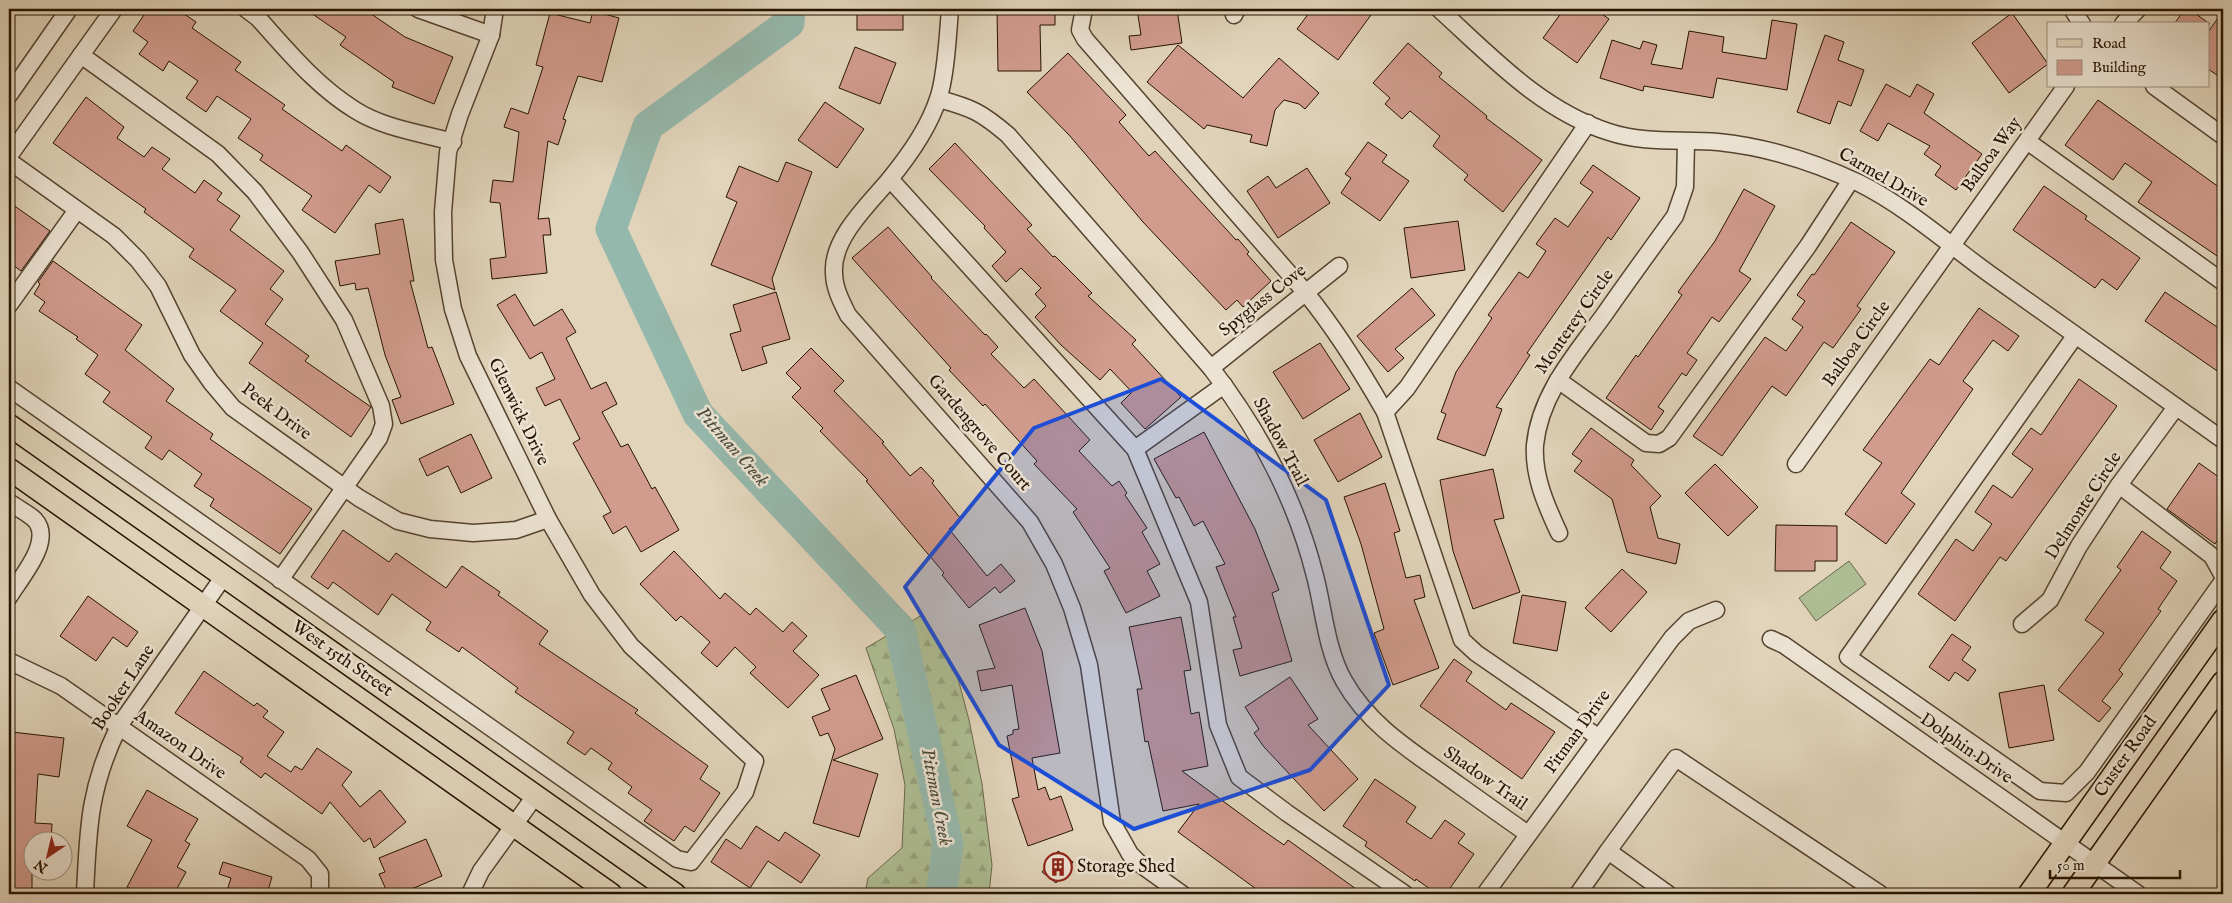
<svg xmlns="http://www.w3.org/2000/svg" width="2232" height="903" font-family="'IM FELL English',serif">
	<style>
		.forest { fill: url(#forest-firs); stroke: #6a684a }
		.pitch { fill: #aebe94; stroke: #6a684a }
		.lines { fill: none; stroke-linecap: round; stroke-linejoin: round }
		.river { stroke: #95b8ac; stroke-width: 31 }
		.building { fill: #d19b8d; stroke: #251300 }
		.minor-casing { stroke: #54432f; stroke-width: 19 }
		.major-casing { stroke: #251300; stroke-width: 24 }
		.minor { stroke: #ece3d3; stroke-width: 16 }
		.major { stroke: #e1d4bb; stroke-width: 21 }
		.marked { fill: #1d4ed8; fill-opacity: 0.2; stroke: #1d4ed8; stroke-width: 4; stroke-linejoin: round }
		.labels { text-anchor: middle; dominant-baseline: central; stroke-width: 5; stroke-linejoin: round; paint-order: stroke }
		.street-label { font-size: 18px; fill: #251300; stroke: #ece3d3 }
		.poi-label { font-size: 18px; fill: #251300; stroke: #ece3d3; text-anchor: start }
		.water-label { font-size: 19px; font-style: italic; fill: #4c4d3c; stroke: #ece3d3 }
	</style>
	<defs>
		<pattern id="forest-firs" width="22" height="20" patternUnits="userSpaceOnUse" patternTransform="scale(1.25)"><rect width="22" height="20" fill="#aebe94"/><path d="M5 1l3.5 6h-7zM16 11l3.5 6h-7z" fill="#96a27e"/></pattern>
	</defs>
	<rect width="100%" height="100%" fill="#e1d4bb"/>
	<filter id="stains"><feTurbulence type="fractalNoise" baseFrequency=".004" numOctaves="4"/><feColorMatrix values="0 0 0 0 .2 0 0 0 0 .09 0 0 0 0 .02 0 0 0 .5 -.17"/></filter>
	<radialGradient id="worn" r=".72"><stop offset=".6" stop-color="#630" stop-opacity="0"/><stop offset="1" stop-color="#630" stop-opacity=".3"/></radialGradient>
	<path class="forest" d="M922,615L956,671L969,720L982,784L992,865L989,894H865L868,878L902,848L905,785L894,729L866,648Z"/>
	<path class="pitch" d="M1849,561L1866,584L1816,621L1799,598Z"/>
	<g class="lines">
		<path class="river" d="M790,9L789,23L648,126L611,229L698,414L900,629L948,845L941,894"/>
	</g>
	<g class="building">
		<path d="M148,9H177L196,22L192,28L241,62L235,70L285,105L282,109L342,151L346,145L391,177L380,193L369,185L335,233L302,210L312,196L260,160L263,155L238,138L251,119L217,96L206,112L186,98L198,81L169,61L163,71L139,54L148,42L133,31Z"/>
		<path d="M305,9H364L405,37L453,57L434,104L392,87L394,82L340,45L346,37Z"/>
		<rect x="857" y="9" width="46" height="21"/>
		<path d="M997,9H1055V25H1040L1041,71H998Z"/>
		<path d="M1137,9H1177L1182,43L1131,50L1129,36L1141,35Z"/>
		<path d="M1312,9H1364L1371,15L1338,60L1297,29Z"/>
		<path d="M1564,9H1575L1582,14L1586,9H1595L1609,19L1577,63L1543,38Z"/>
		<path d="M2185,9H2189L2210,24H2174Z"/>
		<path d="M593,11L619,18L602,82L578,76L563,119L566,120L558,145L548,141L538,219L549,218L551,235H543L547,273L492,279L490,259L506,257L500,203L490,202L493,180L513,182L519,132L504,127L511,108L528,114L543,67L536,65L550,13L590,23Z"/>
		<path d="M2223,11V79L2208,69V32Z"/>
		<path d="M2012,13L2048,64L2009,93L1972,43Z"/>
		<path d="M1772,20L1797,24L1787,90L1717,78L1713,98L1644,86L1643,91L1600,78L1612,40L1640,49L1643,41L1657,45L1651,64L1682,69L1689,31L1724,37L1722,52L1766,59Z"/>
		<path d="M1825,35L1844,42L1838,60L1864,70L1851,106L1838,101L1830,124L1797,112Z"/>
		<path d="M1408,43L1442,73L1439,77L1487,116L1486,118L1542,160L1503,212L1464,180L1468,175L1433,146L1440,136L1410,111L1402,119L1385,104L1390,98L1373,83Z"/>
		<path d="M1178,45L1243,98L1279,58L1319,93L1305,109L1299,104L1284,100L1275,110L1267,146L1250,142L1252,135L1207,125L1204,129L1147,82Z"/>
		<path d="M855,47L896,63L880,104L839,88Z"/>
		<path d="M1068,53L1126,115L1119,122L1149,156L1155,151L1236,240L1238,239L1249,252L1247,254L1271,281L1243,307L1237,300L1226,310L1143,222L1070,136L1027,92Z"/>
		<path d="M1886,84L1910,97L1917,84L1934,94L1924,113L1982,154L1956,190L1935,175L1941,166L1924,154L1930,146L1888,123L1878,141L1860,131Z"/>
		<path d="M86,97L124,127L117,138L144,157L152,147L170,159L162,169L195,193L204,180L222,193L217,200L240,216L230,230L284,271L270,289L283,299L265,324L309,356L305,361L371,407L351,437L249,363L263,343L220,311L236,290L189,257L194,249L144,212L146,209L53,143Z"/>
		<path d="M2098,100L2223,190V260L2138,202L2152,182L2125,163L2113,180L2065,145Z"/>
		<path d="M825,102L864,129L837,168L798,140Z"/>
		<path d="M1368,142L1387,155L1382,162L1409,181L1380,221L1341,193L1351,178L1345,174Z"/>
		<path d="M955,143L1032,225L1027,229L1053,257L1055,256L1092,293L1088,296L1136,340L1132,344L1181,397L1145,429L1121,403L1132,392L1110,369L1100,380L1061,345L1035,317L1046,306L1035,294L1041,288L1021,268L1006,282L992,266L1006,252L984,228L985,226L929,169Z"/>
		<path d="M786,162L812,172L772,279L775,290L711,265L737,202L726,197L739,166L778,182Z"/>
		<path d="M1593,165L1640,198L1611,240L1608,237L1527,353L1530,355L1496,407L1502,409L1485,456L1437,439L1446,414L1441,412L1456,372L1492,318L1488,315L1519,272L1528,278L1546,251L1536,244L1555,218L1568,227L1593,192L1580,183Z"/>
		<path d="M1307,168L1330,203L1278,238L1247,191L1268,176L1276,188Z"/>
		<path d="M2044,186L2087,216L2085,219L2140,258L2117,290L2102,279L2095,288L2013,230Z"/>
		<path d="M1744,189L1775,206L1739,271L1751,279L1719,322L1712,317L1687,353L1697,360L1686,376L1682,373L1658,407L1664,411L1651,430L1606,398L1636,355L1638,357L1682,295L1678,292L1715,241Z"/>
		<path d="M9,202L50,231L21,271L9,262Z"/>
		<path d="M403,219L414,281H410L428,348L432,347L454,404L401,424L392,400L401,397L385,355L368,288L356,290L355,283L340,286L335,261L380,254L375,224Z"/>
		<path d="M1458,221L1465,270L1411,278L1404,228Z"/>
		<path d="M1851,222L1895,252L1857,306L1861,309L1833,348L1824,342L1786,396L1772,386L1722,456L1693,436L1765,337L1786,351L1803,327L1792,319L1805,301L1797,295L1812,274L1814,275Z"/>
		<path d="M888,227L932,277L931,278L985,335L986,334L998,347L991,354L1024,388L1034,379L1090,440L1079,451L1112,486L1119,481L1127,493L1125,495L1147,528L1142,532L1160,564L1147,571L1160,596L1126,613L1104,571L1110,568L1073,512L1077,509L1034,464L1037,461L985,404L983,406L949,370L951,368L852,258Z"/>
		<path d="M53,261L142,325L125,350L174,389L166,401L213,434L210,439L312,509L280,554L210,506L214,499L194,486L202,474L169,450L162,460L145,448L152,437L103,402L110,392L85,374L98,355L76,339L78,337L39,311L45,302L34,294L40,284L38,282Z"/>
		<path d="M1412,288L1435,315L1395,349L1404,358L1388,372L1357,336Z"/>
		<path d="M776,292L790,339L762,347L767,363L742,371L730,334L741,331L733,305Z"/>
		<path d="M2165,292L2223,331V375L2145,321Z"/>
		<path d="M515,294L534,326L562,309L576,332L566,338L591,389L606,382L617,404L602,412L621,447L628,444L652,489L655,487L679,530L641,552L626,526L613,534L603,516L611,512L573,443L580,439L560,399L545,406L536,388L555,379L542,352L530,359L497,305Z"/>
		<path d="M1979,308L2019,336L2008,351L1993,340L1963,381L1973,389L1901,493L1915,504L1886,544L1845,514L1882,463L1863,450L1930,359L1939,365Z"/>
		<path d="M1320,343L1350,389L1303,419L1273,372Z"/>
		<path d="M811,348L844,381L834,391L884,442L882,443L910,476L921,467L934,481L932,483L961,519L949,529L987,576L1001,564L1015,581L1000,593L995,587L969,608L942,575L944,573L866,481L868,480L820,431L823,428L792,397L801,388L786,373Z"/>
		<path d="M2079,379L2117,406L2006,561L2000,557L1955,621L1918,594L1956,539L1973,551L1992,524L1975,512L1993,485L2012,498L2033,469L2012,454L2031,428L2041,435Z"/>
		<path d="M1360,413L1382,457L1338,482L1314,440Z"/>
		<path d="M1591,428L1634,460L1631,465L1661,496L1650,507L1658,538L1680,544L1676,564L1627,552L1612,499L1574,471L1582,461L1572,454Z"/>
		<path d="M1204,432L1255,529L1279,590L1272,593L1292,661L1240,676L1233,650L1242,648L1233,617H1236L1216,567L1225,564L1203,521L1194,526L1179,497L1176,498L1154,459Z"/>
		<path d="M471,434L492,478L461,493L448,466L427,476L419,459Z"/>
		<path d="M2199,463L2223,480V532L2215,544L2167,509Z"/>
		<path d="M1715,464L1758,507L1728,536L1685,493Z"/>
		<path d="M1493,469L1504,518L1494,520L1520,592L1473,609L1453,551L1440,480Z"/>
		<path d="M1385,483L1400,531L1394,533L1406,578L1420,575L1425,597L1414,600L1439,668L1393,685L1374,633L1384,629L1361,544L1344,497Z"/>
		<path d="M1776,525L1837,526V561H1815V571H1775Z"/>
		<path d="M343,530L389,562L396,553L446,588L462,566L500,592L498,595L548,631L539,644L638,710L635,713L708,766L700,779L720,793L694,832L685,826L674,841L644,821L652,810L628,793L632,787L608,769L612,763L591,748L585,755L567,743L574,732L515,692L518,688L462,647L459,652L426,630L431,622L392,594L378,615L333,582L328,589L311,577Z"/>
		<path d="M2142,531L2171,552L2160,568L2177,581L2158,609L2161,611L2119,670L2123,674L2102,701L2111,708L2099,722L2058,690L2104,633L2085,620L2121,570L2117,567Z"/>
		<path d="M674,551L720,599L725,593L750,615L756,608L783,632L792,622L807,636L793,651L819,675L788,708L750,673L756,667L735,647L717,667L701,653L710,642L681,616L676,621L640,584Z"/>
		<path d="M1622,569L1647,592L1611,632L1585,608Z"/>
		<path d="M1522,595L1566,602L1557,651L1513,643Z"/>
		<path d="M88,596L138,632L127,647L113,637L96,661L60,636Z"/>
		<path d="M1025,608L1042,651L1060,753L1032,758L1038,790L1045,787L1050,800L1061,796L1073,830L1028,846L1012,799L1019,797L1007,736L1013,734V730L1019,729L1012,685L981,691L977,671L995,668L979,625Z"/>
		<path d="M1181,617L1191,670L1184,671L1191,714L1199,712L1208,766L1182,771L1261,829L1284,845L1288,840L1363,894H1263L1178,832L1199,804L1163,811L1148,741L1145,742L1137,689H1142L1129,627Z"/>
		<path d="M1952,634L1971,647L1962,660L1976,670L1968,681L1955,672L1949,681L1929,667Z"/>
		<path d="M1454,659L1472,672L1466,681L1506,710L1511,703L1555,732L1522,779L1420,706Z"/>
		<path d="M204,671L254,706L257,703L268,711L263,717L284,732L267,756L291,772L295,766L302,770L317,748L352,772L342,785L360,807L380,790L406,822L374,848L370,838L364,842L330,802L322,814L265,773L261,778L240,762L243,758L175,713Z"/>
		<path d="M856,675L883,739L833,760L878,774L859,837L813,823L835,749L828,733L820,736L812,717L830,710L821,689Z"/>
		<path d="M1290,677L1318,719L1308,725L1358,779L1324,811L1264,747L1254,733L1259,729L1245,707Z"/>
		<path d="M2044,685L2054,740L2009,748L1999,693Z"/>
		<path d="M12,732L64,738L59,777L38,774L35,823L52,824L51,840H32V894H9V741H11Z"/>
		<path d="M1375,779L1416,807L1406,822L1431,839L1445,820L1465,834L1458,843L1474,854L1446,894H1437L1416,879L1415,881L1365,846L1367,842L1343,826Z"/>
		<path d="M147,790L198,819L185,841L190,844L177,867L186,872L174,894H140L127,887L152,840L127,826Z"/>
		<path d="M756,826L779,841L785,832L820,855L801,883L768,861L750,888L711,862L726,839L741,849Z"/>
		<path d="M426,839L442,876L400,894H388L379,874L385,872L379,858Z"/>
		<path d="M1058,851L1073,862L1056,883L1042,872Z"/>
		<path d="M223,862L272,877L267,894H226L231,878L219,874Z"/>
	</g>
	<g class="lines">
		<defs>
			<g id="minor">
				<path d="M246,9L258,18C288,51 316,86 355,110C383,128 421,133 453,142"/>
				<path d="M418,9L491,35"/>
				<path d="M950,9C948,33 946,77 938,99C929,127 908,157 889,180C869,204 832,238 834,272C834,288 841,301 848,315L1030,522L1054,564L1072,608L1089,665L1112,822L1130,854L1140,864L1182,894"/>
				<path d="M1084,9L1080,30L1085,39L1306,293C1336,330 1361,370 1385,412L1462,640L1476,653L1598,737"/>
				<path d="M1439,9C1491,56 1540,110 1609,132C1645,144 1681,139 1718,142C1768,147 1814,162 1859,183C1907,207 1948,244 1991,275C2068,330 2145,385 2223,440"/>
				<path d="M2072,9L2082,24"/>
				<path d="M1234,15L1237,9"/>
				<path d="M2123,24L2138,9"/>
				<path d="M81,55L218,154L255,192L300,252L344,320L381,406L384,424L379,438L280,580"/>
				<path d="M2154,86L2223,136"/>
				<path d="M9,95L69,9"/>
				<path d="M939,99C972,108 981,112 1008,135L1211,368C1258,429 1296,500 1315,576C1324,610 1326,649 1344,681C1367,722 1405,747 1442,773C1470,793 1499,814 1528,834"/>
				<path d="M2027,141L2223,282"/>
				<path d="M9,156L114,9"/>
				<path d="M9,161L114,236L138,260L158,286L192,355L211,382L233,408L359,498L398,521L430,529L473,533L516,530L548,519"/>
				<path d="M890,179L1135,449L1199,602L1218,725L1239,777L1287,813L1405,894"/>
				<path d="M9,305L77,210"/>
				<path d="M2075,336L1848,657L2040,791L2066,793L2087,772L2223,581"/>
				<path d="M1211,368L1339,266"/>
				<path d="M1558,380L1646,443L1659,444L1669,438L1808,246L1851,180"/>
				<path d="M9,388L677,859L691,862L745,792L755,761L631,646L592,595L548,519L468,356L453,309L444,260L443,212L448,152L460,114L491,35L495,9"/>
				<path d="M1385,412L1407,388L1588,123"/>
				<path d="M1135,449L1224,385"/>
				<path d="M1796,464L2066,86"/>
				<path d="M2119,485L2212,556L2223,576"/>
				<path d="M9,502C17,508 28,513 35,520C54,541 20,578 9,597"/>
				<path d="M1559,533C1546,505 1533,476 1535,445C1540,394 1575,355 1604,315C1627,282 1651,249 1675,216L1685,187L1686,142"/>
				<path d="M2022,624L2050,600L2079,546L2119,485L2176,407"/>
				<path d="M1771,639L1784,645L2138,894"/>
				<path d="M9,661L61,686L308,859L320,874V894"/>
				<path d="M1608,851L1676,758L1880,894"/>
				<path d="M85,894C88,828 89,787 119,726L224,576"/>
				<path d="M470,894L481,871L535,796"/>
				<path d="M1485,894L1672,638L1689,621L1716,610"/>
				<path d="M1578,894L1608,851L1668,894"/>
			</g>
			<g id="major">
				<path d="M9,425L675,894"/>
				<path d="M9,469L611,894"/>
				<path d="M2029,894L2223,620"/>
				<path d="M2073,894L2223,682"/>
			</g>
		</defs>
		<use href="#minor" class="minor-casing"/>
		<use href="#major" class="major-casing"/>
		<use href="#minor" class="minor"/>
		<use href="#major" class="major"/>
	</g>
	<path class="marked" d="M1161,379L1326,500L1389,685L1310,770L1134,829L999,745L905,587L1034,428Z"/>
	<defs>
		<symbol id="building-ring" viewBox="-11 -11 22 22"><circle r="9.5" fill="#ece3d3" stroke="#8f2418" stroke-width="1.5"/><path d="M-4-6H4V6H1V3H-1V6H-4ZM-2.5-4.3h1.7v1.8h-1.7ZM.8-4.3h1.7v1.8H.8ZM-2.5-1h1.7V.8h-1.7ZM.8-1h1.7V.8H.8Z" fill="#8f2418"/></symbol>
	</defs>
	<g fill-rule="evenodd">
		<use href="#building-ring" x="1042" y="851" width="32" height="32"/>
	</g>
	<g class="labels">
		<g class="street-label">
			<text transform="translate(1992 155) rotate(-54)">Balboa Way</text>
			<text transform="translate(1883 178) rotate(30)">Carmel Drive</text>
			<text transform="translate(1263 301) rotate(-38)">Spyglass Cove</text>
			<text transform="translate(1575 322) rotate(-55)">Monterey Circle</text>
			<text transform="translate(1857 344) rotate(-54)">Balboa Circle</text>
			<text transform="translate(276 412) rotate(37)">Peek Drive</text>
			<text transform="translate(518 412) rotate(64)">Glenwick Drive</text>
			<text transform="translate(979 433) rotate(49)">Gardengrove Court</text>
			<text transform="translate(1280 442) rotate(62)">Shadow Trail</text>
			<text transform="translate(2084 506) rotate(-57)">Delmonte Circle</text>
			<text transform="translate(342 659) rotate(35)">West 15th Street</text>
			<text transform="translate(124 688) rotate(-57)">Booker Lane</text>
			<text transform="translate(1578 732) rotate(-54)">Pitman Drive</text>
			<text transform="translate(180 745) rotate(35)">Amazon Drive</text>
			<text transform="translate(1966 749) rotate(35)">Dolphin Drive</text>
			<text transform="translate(2126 757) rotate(-55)">Custer Road</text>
			<text transform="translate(1485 779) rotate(35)">Shadow Trail</text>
		</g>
		<g class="poi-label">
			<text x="1077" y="867">Storage Shed</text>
		</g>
		<g class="water-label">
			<text transform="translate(732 447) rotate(49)">Pittman Creek</text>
			<text transform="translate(936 797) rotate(79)">Pittman Creek</text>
		</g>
	</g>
	<rect width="2232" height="903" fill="none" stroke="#e1d4bb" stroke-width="30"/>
	<rect x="10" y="10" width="2212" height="883" fill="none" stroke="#251300" stroke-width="2.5"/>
	<rect x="15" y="15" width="2202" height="873" fill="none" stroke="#251300"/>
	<rect x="2047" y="22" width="162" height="65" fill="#ece3d3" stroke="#9c907f"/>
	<rect x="2057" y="39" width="25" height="8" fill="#e1d4bb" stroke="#9c907f"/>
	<text x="2092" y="48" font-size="15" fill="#251300">Road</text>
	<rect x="2057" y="60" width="25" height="15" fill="#d19b8d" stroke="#9c907f"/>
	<text x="2092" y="72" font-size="15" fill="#251300">Building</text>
	<g transform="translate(48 856) rotate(215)"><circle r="24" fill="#ece3d3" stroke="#9c907f"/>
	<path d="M0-4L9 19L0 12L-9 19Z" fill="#8f2418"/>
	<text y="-8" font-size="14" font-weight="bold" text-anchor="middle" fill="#251300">N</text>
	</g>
	<path d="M2050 870v8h130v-8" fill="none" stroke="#251300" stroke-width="2.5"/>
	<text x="2057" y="870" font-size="15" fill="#251300" stroke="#ece3d3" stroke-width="4" paint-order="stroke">50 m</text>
	<rect width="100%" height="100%" filter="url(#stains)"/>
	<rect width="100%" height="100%" fill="url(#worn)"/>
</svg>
